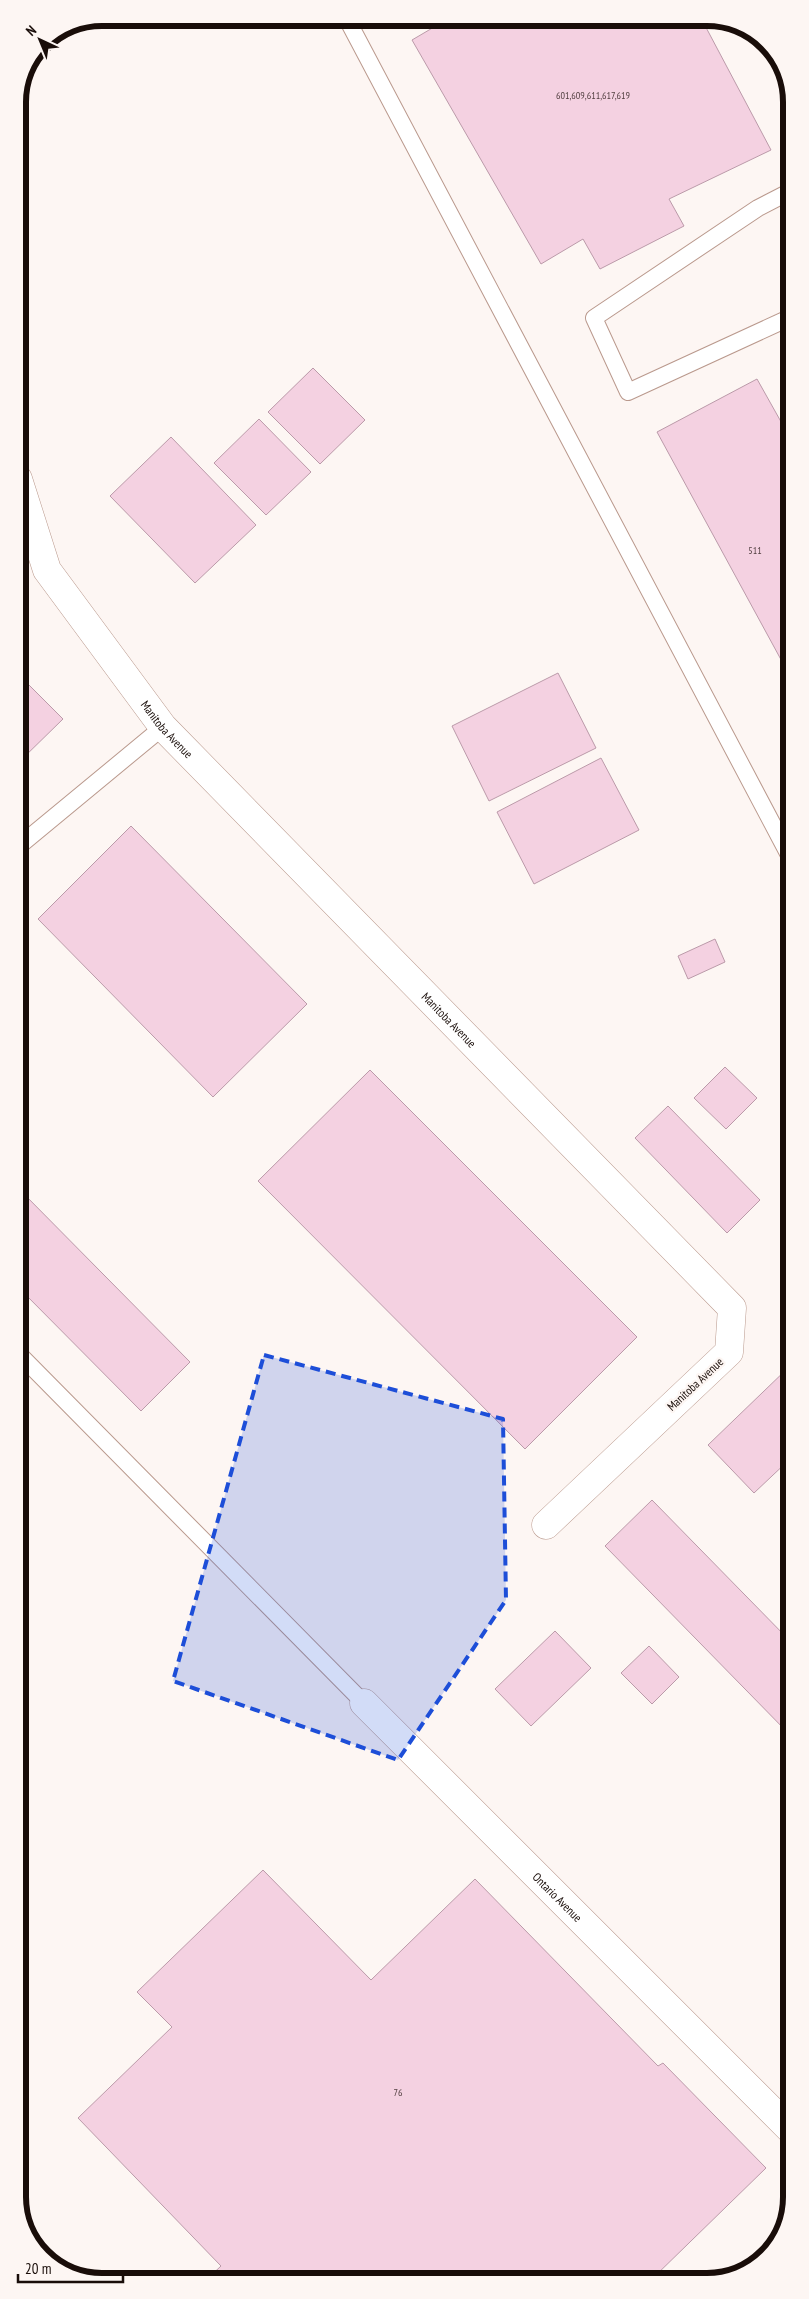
<svg xmlns="http://www.w3.org/2000/svg" width="809" height="2299" font-family="'PT Sans Narrow',sans-serif">
	<style>
		.building { fill: #f4d1e1; stroke: #bb9aa9 }
		.lines { fill: none; stroke-linecap: round; stroke-linejoin: round }
		.lane-casing { stroke: #ba998d; stroke-width: 18 }
		.street-casing { stroke: #ba998d; stroke-width: 29 }
		.lane { stroke: #fff; stroke-width: 16 }
		.street { stroke: #fff; stroke-width: 28 }
		.marked { fill: #1d4ed8; fill-opacity: 0.2; stroke: #1d4ed8; stroke-width: 4; stroke-dasharray: 10 6; stroke-linejoin: round }
		.labels { text-anchor: middle; dominant-baseline: central; stroke-width: 4.5; stroke-linejoin: round; paint-order: stroke }
		.number-label { font-size: 10px; fill: #503e3f }
		.street-label { font-size: 12px; fill: #190d09; stroke: #fdf6f3 }
		.rim { fill: none; stroke: #190d09; stroke-width: 6 }
	</style>
	<rect width="100%" height="100%" fill="#fdf6f3"/>
	<g class="building">
		<path d="M701,18L771,150L669,199L684,226L600,269L583,239L541,264L412,40L446,20Z"/>
		<path d="M313,368L365,420L320,464L268,412Z"/>
		<path d="M757,379L789,436V664L785,667L657,432Z"/>
		<path d="M259,419L311,472L266,515L214,463Z"/>
		<path d="M171,437L256,525L195,583L110,496Z"/>
		<path d="M558,673L596,748L489,801L452,726Z"/>
		<path d="M18,674L63,719L19,762Z"/>
		<path d="M601,758L639,830L534,884L497,812Z"/>
		<path d="M131,826L307,1004L213,1097L38,919Z"/>
		<path d="M715,939L725,962L688,979L678,956Z"/>
		<path d="M725,1067L757,1098L726,1129L694,1098Z"/>
		<path d="M370,1070L637,1337L525,1449L258,1181Z"/>
		<path d="M668,1106L760,1200L727,1233L635,1138Z"/>
		<path d="M19,1189L190,1362L141,1411L19,1288Z"/>
		<path d="M790,1366V1459L754,1493L708,1445Z"/>
		<path d="M652,1500L791,1642V1736L605,1546Z"/>
		<path d="M555,1631L591,1668L531,1726L495,1689Z"/>
		<path d="M649,1646L679,1677L652,1704L621,1673Z"/>
		<path d="M263,1870L371,1980L475,1879L658,2066L663,2063L766,2168L652,2279L205,2281L221,2266L78,2118L172,2027L137,1992Z"/>
		<path d="M20,2196L29,2233L20,2219Z"/>
	</g>
	<g class="lines">
		<defs>
			<g id="lane">
				<path d="M348,21L790,857"/>
				<path d="M789,192L758,208L594,318L628,392L789,318"/>
				<path d="M19,846L163,727"/>
				<path d="M19,1354L364,1703"/>
			</g>
			<g id="street">
				<path id="s1" d="M18,479L47,570L163,727L732,1308L729,1352L546,1525"/>
				<path id="s2" d="M364,1703L791,2130"/>
			</g>
		</defs>
		<use href="#lane" class="lane-casing"/>
		<use href="#street" class="street-casing"/>
		<use href="#lane" class="lane"/>
		<use href="#street" class="street"/>
	</g>
	<path class="marked" d="M264,1355L503,1419L506,1600L398,1760L173,1681Z"/>
	<g class="labels">
		<g class="number-label">
			<text x="593" y="95">601,609,611,617,619</text>
			<text x="755" y="550">511</text>
			<text x="398" y="2092">76</text>
		</g>
		<g class="street-label">
			<text stroke="none"><textPath href="#s1" startOffset="295">Manitoba Avenue</textPath></text>
			<text stroke="none"><textPath href="#s1" startOffset="700">Manitoba Avenue</textPath></text>
			<text transform="translate(695 1384) rotate(-43)">Manitoba Avenue</text>
			<text stroke="none"><textPath href="#s2" startOffset="274">Ontario Avenue</textPath></text>
		</g>
	</g>
	<path d="M0 0H809V2299H0ZM102 26H707A76 76 0 0 1 783 102V2197A76 76 0 0 1 707 2273H102A76 76 0 0 1 26 2197V102A76 76 0 0 1 102 26Z" fill="#fdf6f3" fill-rule="evenodd"/>
	<path class="rim" d="M102 26H707A76 76 0 0 1 783 102V2197A76 76 0 0 1 707 2273H102A76 76 0 0 1 26 2197V102A76 76 0 0 1 102 26Z"/>
	<g transform="translate(40 40) rotate(316)" stroke="#fdf6f3" stroke-width="4" paint-order="stroke">
	<path d="M0-4L9 19L0 12L-9 19Z" fill="#190d09"/>
	<text y="-8" font-size="14" font-weight="bold" text-anchor="middle" fill="#190d09">N</text>
	</g>
	<path d="M18 2274v8h105v-8" fill="none" stroke="#190d09" stroke-width="2.5"/>
	<text x="25" y="2274" font-size="15" fill="#190d09" stroke="#fdf6f3" stroke-width="4" paint-order="stroke">20 m</text>
</svg>
